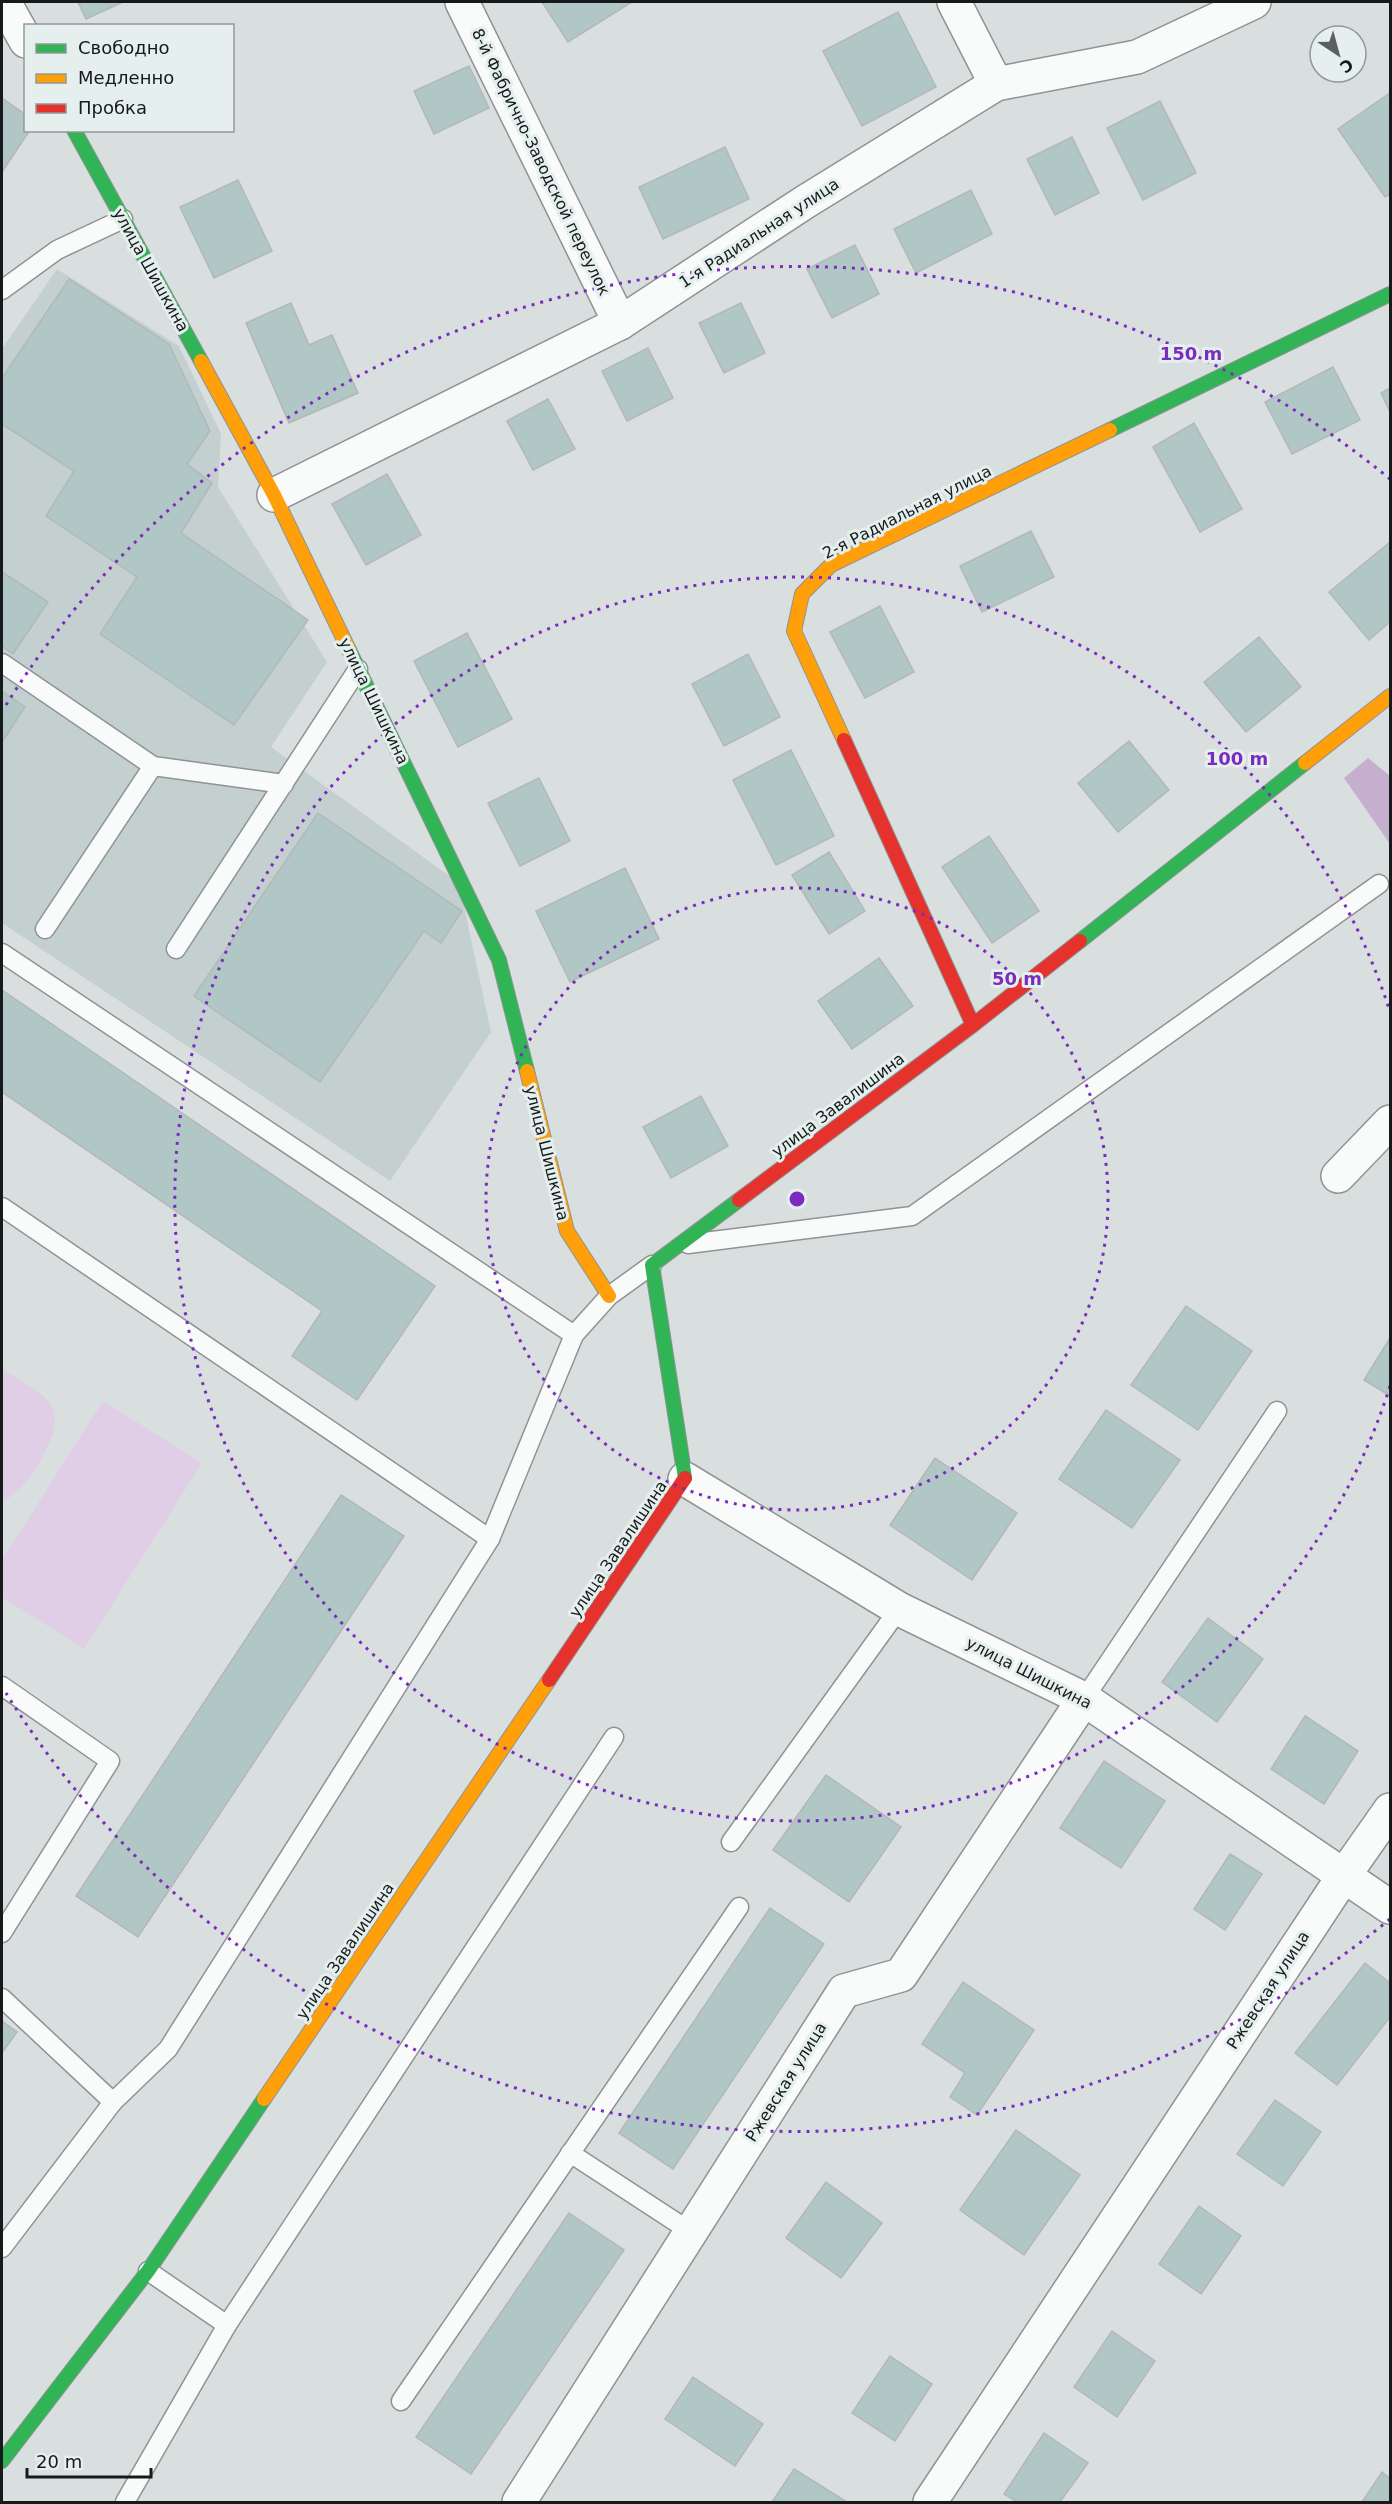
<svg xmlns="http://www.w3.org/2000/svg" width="1392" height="2504" font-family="'DejaVu Sans',sans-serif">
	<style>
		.built { fill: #c4d0d0 }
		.green { fill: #e0cee7 }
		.forest { fill: #c6aece }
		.building { fill: #b0c7c6; stroke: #b3b8b7; stroke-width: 1.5 }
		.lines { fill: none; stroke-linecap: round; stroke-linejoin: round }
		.lane-casing { stroke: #8f9393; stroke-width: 21 }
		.street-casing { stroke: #8f9393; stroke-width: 36 }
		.fast-casing { stroke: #8f9393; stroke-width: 16 }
		.slow-casing { stroke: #8f9393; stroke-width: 16 }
		.jam-casing { stroke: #8f9393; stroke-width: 16 }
		.lane { stroke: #f9fafa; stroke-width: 18 }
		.street { stroke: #f9fafa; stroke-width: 33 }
		.fast { stroke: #30b455; stroke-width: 14 }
		.slow { stroke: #ff9f0a; stroke-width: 14 }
		.jam { stroke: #e5322d; stroke-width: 14 }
		.ring { fill: none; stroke: #7b2cbf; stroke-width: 3; stroke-dasharray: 3 6 }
		.labels { text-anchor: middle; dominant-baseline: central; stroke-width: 6; stroke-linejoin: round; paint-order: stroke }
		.street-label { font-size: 16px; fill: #161a1a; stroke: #e4efee }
		.centre { fill: #7b2cbf; stroke: #e4efee; stroke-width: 3 }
		.ring-label { font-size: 18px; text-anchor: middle; font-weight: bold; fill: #7b2cbf; stroke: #e4efee; stroke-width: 6; stroke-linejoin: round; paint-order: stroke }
	</style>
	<rect width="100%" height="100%" fill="#d9dfdf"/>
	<path class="built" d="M57,269L179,346L221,434L218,487L327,662L271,747L459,883L491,1032L390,1181L2,923V349Z"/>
	<g class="green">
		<path d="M2,1369C17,1379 40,1389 51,1405C68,1427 25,1495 2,1501Z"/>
		<path d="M103,1401L202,1463L84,1649L2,1597V1560Z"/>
	</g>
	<path class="forest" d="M1368,758L1390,776V844L1344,778Z"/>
	<g class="building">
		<path d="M78,2H123L86,19Z"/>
		<path d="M542,2H632L568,42Z"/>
		<path d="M898,12L936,87L862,126L823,51Z"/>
		<path d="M469,66L489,108L434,134L414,91Z"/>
		<path d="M1390,93V194L1385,197L1338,129Z"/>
		<path d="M2,98L26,115V130H30L2,172Z"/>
		<path d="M1160,101L1196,173L1143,200L1107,128Z"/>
		<path d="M1072,137L1099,193L1055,215L1027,159Z"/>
		<path d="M725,147L749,199L663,239L639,187Z"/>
		<path d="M238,180L272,251L214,278L180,207Z"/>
		<path d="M971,190L992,234L916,273L894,229Z"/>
		<path d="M855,245L879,294L832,318L807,269Z"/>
		<path d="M69,279L169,344L210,431L187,464L212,483L181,533L308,620L234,725L100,634L137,577L46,516L74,471L2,424V378Z"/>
		<path d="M291,303L309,345L332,335L358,393L289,423L246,323Z"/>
		<path d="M741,303L765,353L724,373L699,323Z"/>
		<path d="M648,348L673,398L627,421L602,371Z"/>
		<path d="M1333,367L1360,420L1292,454L1265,402Z"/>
		<path d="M1390,388V412L1381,393Z"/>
		<path d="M548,399L575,449L533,470L507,421Z"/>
		<path d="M1194,423L1242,509L1200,532L1153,447Z"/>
		<path d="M387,474L421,535L366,565L332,504Z"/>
		<path d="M1031,531L1054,577L982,612L960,566Z"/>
		<path d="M1390,542V622L1369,640L1329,592Z"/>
		<path d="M2,572L48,602L13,654L2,646Z"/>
		<path d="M880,606L914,672L865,698L830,632Z"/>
		<path d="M467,633L512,719L458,747L414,661Z"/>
		<path d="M1259,637L1301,687L1246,732L1204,682Z"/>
		<path d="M748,654L780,717L724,746L692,684Z"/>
		<path d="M2,691L25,707L2,742Z"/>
		<path d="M1129,741L1169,790L1118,832L1078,783Z"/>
		<path d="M791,750L834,836L776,865L733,780Z"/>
		<path d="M539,778L570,841L520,866L488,803Z"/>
		<path d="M318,813L462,911L441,943L424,931L320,1082L194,996Z"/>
		<path d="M989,836L1039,911L992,943L942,867Z"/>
		<path d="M829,852L865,911L829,934L792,875Z"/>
		<path d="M625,868L659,939L570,982L536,911Z"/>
		<path d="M879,958L913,1006L852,1049L818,1001Z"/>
		<path d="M2,990L435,1286L357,1400L292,1356L322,1311L2,1092Z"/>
		<path d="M701,1096L728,1146L671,1178L643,1127Z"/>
		<path d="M1186,1306L1252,1351L1198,1430L1131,1385Z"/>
		<path d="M1390,1338V1396L1364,1380Z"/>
		<path d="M1106,1410L1180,1460L1132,1528L1059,1479Z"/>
		<path d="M935,1458L1017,1513L972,1580L890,1525Z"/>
		<path d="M341,1495L404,1536L138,1937L76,1896Z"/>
		<path d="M1208,1618L1263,1659L1217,1722L1162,1682Z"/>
		<path d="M1305,1716L1358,1751L1324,1804L1271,1769Z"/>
		<path d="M1104,1761L1165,1801L1121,1868L1060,1828Z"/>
		<path d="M826,1775L901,1827L849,1902L773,1850Z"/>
		<path d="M1230,1854L1262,1874L1225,1930L1194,1909Z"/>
		<path d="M770,1908L824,1944L673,2169L619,2133Z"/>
		<path d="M1365,1963L1390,1983V2017L1337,2085L1295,2053Z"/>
		<path d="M963,1982L1034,2030L977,2115L950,2097L965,2073L922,2044Z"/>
		<path d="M2,2021L17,2032L2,2053Z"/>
		<path d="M1275,2100L1321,2132L1283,2186L1237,2154Z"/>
		<path d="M1016,2130L1080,2175L1024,2255L960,2210Z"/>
		<path d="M826,2182L882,2223L841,2278L786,2238Z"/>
		<path d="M1199,2206L1241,2236L1201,2294L1159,2264Z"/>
		<path d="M569,2213L624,2250L471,2474L416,2437Z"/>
		<path d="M1112,2331L1155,2361L1117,2417L1074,2387Z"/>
		<path d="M890,2356L932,2384L895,2441L852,2413Z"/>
		<path d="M693,2377L763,2424L735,2466L665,2419Z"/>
		<path d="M1044,2433L1088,2463L1060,2502H1017L1004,2494Z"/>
		<path d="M794,2469L847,2502H772Z"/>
		<path d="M1382,2472L1390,2478V2502H1362Z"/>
	</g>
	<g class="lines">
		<defs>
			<g id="lane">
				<path d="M2,290L57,250L123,219"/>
				<path d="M2,663L153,766L284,784"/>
				<path d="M45,929L153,766"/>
				<path d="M176,949L358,669"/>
				<path d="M2,953L574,1335"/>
				<path d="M2,1207L490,1539"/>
				<path d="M688,1244L912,1216L1379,884"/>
				<path d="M2,1686L110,1761L2,1933"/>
				<path d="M1084,1699L1277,1411"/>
				<path d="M731,1842L899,1609"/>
				<path d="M2,1998L113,2102"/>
				<path d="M570,2153L691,2232"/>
				<path d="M2,2248L113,2102L168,2049L490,1539L574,1335L609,1296L652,1265"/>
				<path d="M148,2271L227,2325"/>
				<path d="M401,2401L739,1907"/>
				<path d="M125,2502L227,2325L614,1737"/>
			</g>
			<g id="street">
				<path d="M4,2L26,41"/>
				<path d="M462,2L620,323"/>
				<path d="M954,2L996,84"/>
				<path d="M274,495L620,323L805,202L996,84L1137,57L1254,2"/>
				<path d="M1338,1176L1390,1122"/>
				<path d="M685,1479L899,1609L1084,1699L1390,1907"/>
				<path d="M519,2502L844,1991L901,1975L1084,1699"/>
				<path d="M930,2502L1345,1874L1390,1810"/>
			</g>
			<g id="fast">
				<path d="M74,130L201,361"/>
				<path d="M1110,430L1390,294"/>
				<path d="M349,650L499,960L527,1071"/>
				<path d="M1080,941L1305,763"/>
				<path d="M685,1478L652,1265L739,1200"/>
				<path d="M2,2461L148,2271L264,2099"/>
			</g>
			<g id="slow">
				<path d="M201,361L274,495L349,650"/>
				<path d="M844,740L794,631L802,594L831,565L1110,430"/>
				<path d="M1305,763L1390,696"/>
				<path d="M527,1071L567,1231L609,1296"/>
				<path d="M264,2099L549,1680"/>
			</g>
			<g id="jam">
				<path d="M844,740L973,1025"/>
				<path d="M739,1200L973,1025L1080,941"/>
				<path d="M549,1680L685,1478"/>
			</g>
		</defs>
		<use href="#lane" class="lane-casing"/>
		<use href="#street" class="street-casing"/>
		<use href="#fast" class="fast-casing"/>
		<use href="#slow" class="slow-casing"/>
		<use href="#jam" class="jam-casing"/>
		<use href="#lane" class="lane"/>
		<use href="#street" class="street"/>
		<use href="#fast" class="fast"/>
		<use href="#slow" class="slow"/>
		<use href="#jam" class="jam"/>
	</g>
	<g class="ring">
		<circle cx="797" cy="1199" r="311"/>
		<path d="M1390 1386A622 622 0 1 1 1390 1012"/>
		<path d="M1390 1919A933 933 0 0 1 6 1693M6 705A933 933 0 0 1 1390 479"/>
	</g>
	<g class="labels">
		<g class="street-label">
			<text transform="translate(541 162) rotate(64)">8-й Фабрично-Заводской переулок</text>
			<text transform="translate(759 233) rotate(-33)">1-я Радиальная улица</text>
			<text transform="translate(151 270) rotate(61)">улица Шишкина</text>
			<text transform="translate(907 512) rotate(-27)">2-я Радиальная улица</text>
			<text transform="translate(374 701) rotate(64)">улица Шишкина</text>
			<text transform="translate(838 1105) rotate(-37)">улица Завалишина</text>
			<text transform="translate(547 1153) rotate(76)">улица Шишкина</text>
			<text transform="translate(618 1549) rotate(-56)">улица Завалишина</text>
			<text transform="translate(1029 1673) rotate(27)">улица Шишкина</text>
			<text transform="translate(345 1951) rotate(-56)">улица Завалишина</text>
			<text transform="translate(1268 1990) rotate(-57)">Ржевская улица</text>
			<text transform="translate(786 2082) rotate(-58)">Ржевская улица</text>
		</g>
	</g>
	<circle cx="797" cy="1199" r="9" class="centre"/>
	<g class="ring-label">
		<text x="1191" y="360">150 m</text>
		<text x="1237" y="765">100 m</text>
		<text x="1017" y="985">50 m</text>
	</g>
	<rect width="1392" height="2504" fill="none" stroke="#161a1a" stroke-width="6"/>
	<rect x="24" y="24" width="210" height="108" fill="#e4efee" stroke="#929a99" stroke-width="1.5"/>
	<rect x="36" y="44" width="30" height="9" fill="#30b455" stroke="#929a99" stroke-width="1.5"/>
	<text x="78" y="54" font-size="18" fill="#161a1a">Свободно</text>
	<rect x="36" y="74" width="30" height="9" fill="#ff9f0a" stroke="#929a99" stroke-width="1.5"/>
	<text x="78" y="84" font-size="18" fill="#161a1a">Медленно</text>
	<rect x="36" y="104" width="30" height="9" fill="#e5322d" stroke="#929a99" stroke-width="1.5"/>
	<text x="78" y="114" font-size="18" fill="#161a1a">Пробка</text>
	<g transform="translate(1338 54) rotate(144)"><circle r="28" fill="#e4efee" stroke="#929a99" stroke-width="1.5"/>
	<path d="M0-4.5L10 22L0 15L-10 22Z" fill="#5a5f5f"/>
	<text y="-9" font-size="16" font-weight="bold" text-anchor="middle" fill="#161a1a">С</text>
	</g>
	<path d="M27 2468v9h124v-9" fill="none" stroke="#161a1a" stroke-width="3"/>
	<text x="36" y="2468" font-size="18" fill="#161a1a" stroke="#e4efee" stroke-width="4.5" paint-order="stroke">20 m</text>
</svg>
